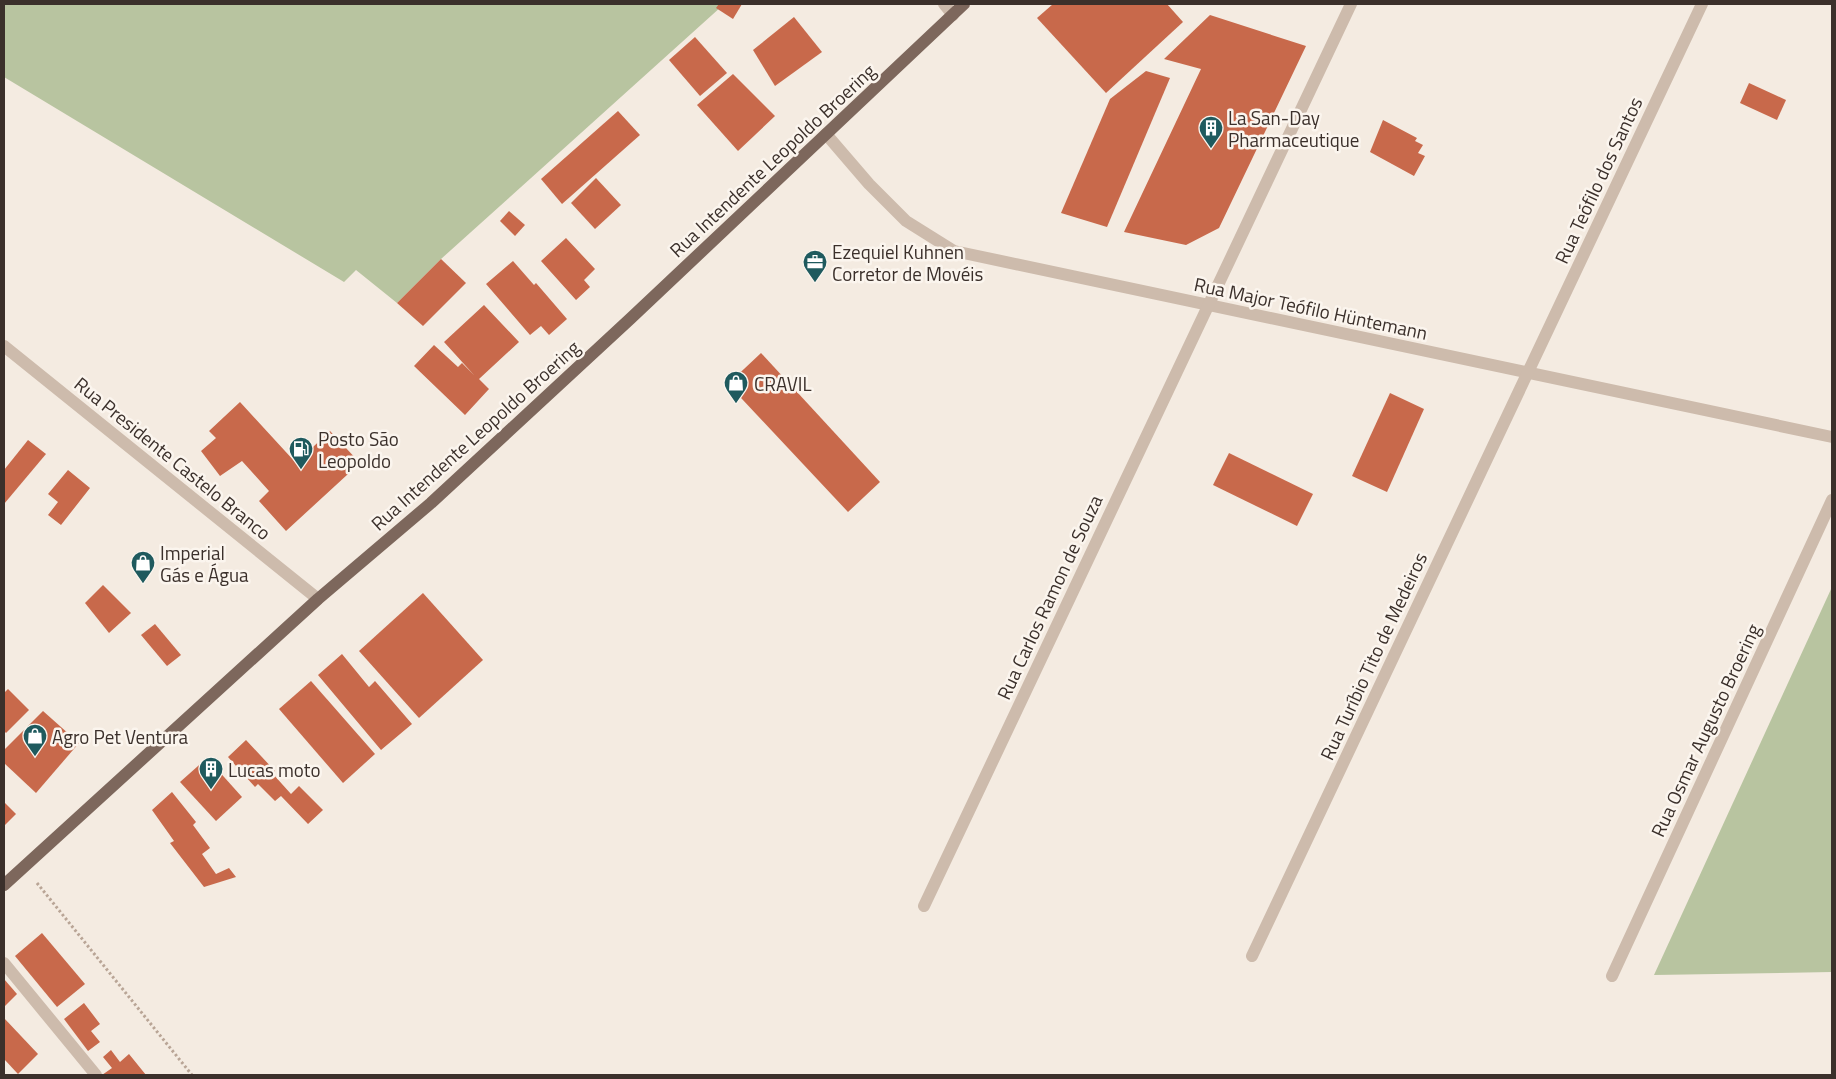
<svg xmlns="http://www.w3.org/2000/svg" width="1836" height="1079" font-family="'Titillium Web',sans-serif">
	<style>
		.green { fill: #b8c4a0 }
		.building { fill: #c8694b }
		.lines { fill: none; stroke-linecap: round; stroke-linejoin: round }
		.path { stroke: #b9a596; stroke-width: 3; stroke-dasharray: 2.5 2.5; stroke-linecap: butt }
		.minor { stroke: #cdbbac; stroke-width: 12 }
		.major { stroke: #7d675c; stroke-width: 12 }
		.labels { text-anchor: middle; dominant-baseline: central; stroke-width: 5; stroke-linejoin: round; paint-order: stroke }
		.poi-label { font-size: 19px; fill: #3b302b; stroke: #fbf5ee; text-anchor: start }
		.street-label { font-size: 19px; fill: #3b302b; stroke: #fbf5ee }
	</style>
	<rect width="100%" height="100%" fill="#f4ebe1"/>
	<g class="green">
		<path d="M4,4H720L722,6L441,259L397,303L356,270L344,282L4,77Z"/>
		<path d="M1832,587V972L1654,975Z"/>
	</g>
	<g class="building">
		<path d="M719,4H742L733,19L716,8Z"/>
		<path d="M1053,4H1167L1183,22L1106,93L1037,18Z"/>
		<path d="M1210,15L1306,46L1219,228L1186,245L1124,232L1201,69L1164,59Z"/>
		<path d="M794,17L822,52L775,86L753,50Z"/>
		<path d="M695,37L727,73L700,96L669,60Z"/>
		<path d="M1146,71L1170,78L1107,227L1061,213L1110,99Z"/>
		<path d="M733,74L775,116L738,151L697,105Z"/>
		<path d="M1749,83L1786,100L1777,120L1740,103Z"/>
		<path d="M618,111L640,135L562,204L541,179Z"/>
		<path d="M1383,120L1417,138L1415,141L1423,145L1418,153L1425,156L1414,176L1370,152Z"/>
		<path d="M596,178L621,205L595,229L571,203Z"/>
		<path d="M509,211L525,225L515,236L500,221Z"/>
		<path d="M566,238L595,269L584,280L590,287L576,300L541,261Z"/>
		<path d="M441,259L466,283L423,326L397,303Z"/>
		<path d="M513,261L534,285L536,283L567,319L549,335L541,326L530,335L486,284Z"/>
		<path d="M484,305L519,342L479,379L489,389L465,415L414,366L434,345L458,367L462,363L474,375L444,342Z"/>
		<path d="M761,353L880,482L848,512L728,384Z"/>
		<path d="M1390,393L1424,409L1387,492L1352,476Z"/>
		<path d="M240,402L296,463L330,431L360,463L286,531L259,501L269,491L242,461L220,476L201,451L216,438L209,431Z"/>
		<path d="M28,440L46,454L4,504V470Z"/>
		<path d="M1229,453L1313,494L1297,526L1213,485Z"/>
		<path d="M68,470L90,488L61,525L48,515L58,502L48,494Z"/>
		<path d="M103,585L131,613L109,633L85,603Z"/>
		<path d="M423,593L483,660L419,718L359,651Z"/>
		<path d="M155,624L181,655L167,666L141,635Z"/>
		<path d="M342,654L369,687L375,681L412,724L381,750L318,675Z"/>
		<path d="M311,681L375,754L343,783L279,709Z"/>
		<path d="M8,689L29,710L6,733L4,731V693Z"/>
		<path d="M43,711L79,743L36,793L4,763V750Z"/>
		<path d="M246,740L275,771L273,774L291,794L299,786L323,810L308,824L281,796L275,801L258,784L255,787L228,757Z"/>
		<path d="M207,758L242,797L216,821L180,782Z"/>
		<path d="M172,792L196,822L193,825L210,848L202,854L216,874L229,868L236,877L204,887L170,843L174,841L152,810Z"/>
		<path d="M4,802L16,814L4,826Z"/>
		<path d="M42,933L85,984L57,1007L15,956Z"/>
		<path d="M4,979L17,994L4,1007Z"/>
		<path d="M84,1003L100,1024L91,1031L100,1042L88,1051L64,1019Z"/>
		<path d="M4,1018L38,1054L18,1074L4,1059Z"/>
		<path d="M111,1050L120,1062L129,1054L146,1075H102L112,1068L103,1057Z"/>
	</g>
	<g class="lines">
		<path class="path" d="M37,883L192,1075"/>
		<g class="minor">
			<path d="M944,4L953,15"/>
			<path d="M826,134L869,184L906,221L954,251L1832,437"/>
			<path d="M4,346L318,599"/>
			<path d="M924,906L1351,4"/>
			<path d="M1252,956L1702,4"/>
			<path d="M4,963L96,1075"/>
			<path d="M1612,976L1832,500"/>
		</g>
		<path class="major" d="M4,885L318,599L431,503L630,319L964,4"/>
	</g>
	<defs>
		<symbol id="building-pin" viewBox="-11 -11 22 30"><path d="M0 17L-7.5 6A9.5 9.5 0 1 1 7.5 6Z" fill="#1f5a5e" stroke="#fbf5ee"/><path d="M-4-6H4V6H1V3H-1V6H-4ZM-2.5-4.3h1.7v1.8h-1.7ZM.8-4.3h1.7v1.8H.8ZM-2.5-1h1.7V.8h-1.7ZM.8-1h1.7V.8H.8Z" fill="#fff"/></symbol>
		<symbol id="office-pin" viewBox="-11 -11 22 30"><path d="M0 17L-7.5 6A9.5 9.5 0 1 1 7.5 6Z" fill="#1f5a5e" stroke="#fbf5ee"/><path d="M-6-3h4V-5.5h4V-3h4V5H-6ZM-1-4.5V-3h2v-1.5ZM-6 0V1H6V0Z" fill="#fff"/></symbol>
		<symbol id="shop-pin" viewBox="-11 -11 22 30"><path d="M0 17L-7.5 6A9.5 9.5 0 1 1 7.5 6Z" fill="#1f5a5e" stroke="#fbf5ee"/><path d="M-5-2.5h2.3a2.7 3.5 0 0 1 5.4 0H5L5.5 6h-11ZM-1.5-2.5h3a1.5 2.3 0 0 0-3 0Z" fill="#fff"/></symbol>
		<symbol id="fuel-pin" viewBox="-11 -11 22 30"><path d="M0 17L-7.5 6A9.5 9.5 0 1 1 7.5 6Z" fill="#1f5a5e" stroke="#fbf5ee"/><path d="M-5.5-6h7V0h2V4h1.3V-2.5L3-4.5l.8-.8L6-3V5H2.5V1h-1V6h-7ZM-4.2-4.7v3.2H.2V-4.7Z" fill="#fff"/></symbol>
	</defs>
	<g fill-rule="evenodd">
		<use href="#building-pin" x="1197" y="114" width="28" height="38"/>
		<use href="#office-pin" x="801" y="248" width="28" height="38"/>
		<use href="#shop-pin" x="722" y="369" width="28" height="38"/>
		<use href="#fuel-pin" x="287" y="435" width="28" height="38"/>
		<use href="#shop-pin" x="129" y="549" width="28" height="38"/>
		<use href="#shop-pin" x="21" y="722" width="28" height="38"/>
		<use href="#building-pin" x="197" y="755" width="28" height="38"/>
	</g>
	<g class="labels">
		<g class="poi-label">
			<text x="1228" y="117">La San-Day<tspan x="1228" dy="22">Pharmaceutique</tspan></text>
			<text x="832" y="251">Ezequiel Kuhnen<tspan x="832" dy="22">Corretor de Movéis</tspan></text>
			<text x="754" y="383">CRAVIL</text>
			<text x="318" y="438">Posto São<tspan x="318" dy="22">Leopoldo</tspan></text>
			<text x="160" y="552">Imperial<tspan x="160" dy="22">Gás e Água</tspan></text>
			<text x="52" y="736">Agro Pet Ventura</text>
			<text x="228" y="769">Lucas moto</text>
		</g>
		<g class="street-label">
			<text transform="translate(772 160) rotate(-43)">Rua Intendente Leopoldo Broering</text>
			<text transform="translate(1598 180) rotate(-65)">Rua Teófilo dos Santos</text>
			<text transform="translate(1311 308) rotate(12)">Rua Major Teófilo Hüntemann</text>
			<text transform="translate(475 435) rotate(-42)">Rua Intendente Leopoldo Broering</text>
			<text transform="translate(173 458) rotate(39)">Rua Presidente Castelo Branco</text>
			<text transform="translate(1049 597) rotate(-65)">Rua Carlos Ramon de Souza</text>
			<text transform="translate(1373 656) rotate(-65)">Rua Turíbio Tito de Medeiros</text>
			<text transform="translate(1705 730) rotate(-65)">Rua Osmar Augusto Broering</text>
		</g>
	</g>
	<rect width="1836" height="1079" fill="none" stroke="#3b302b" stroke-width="10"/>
</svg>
